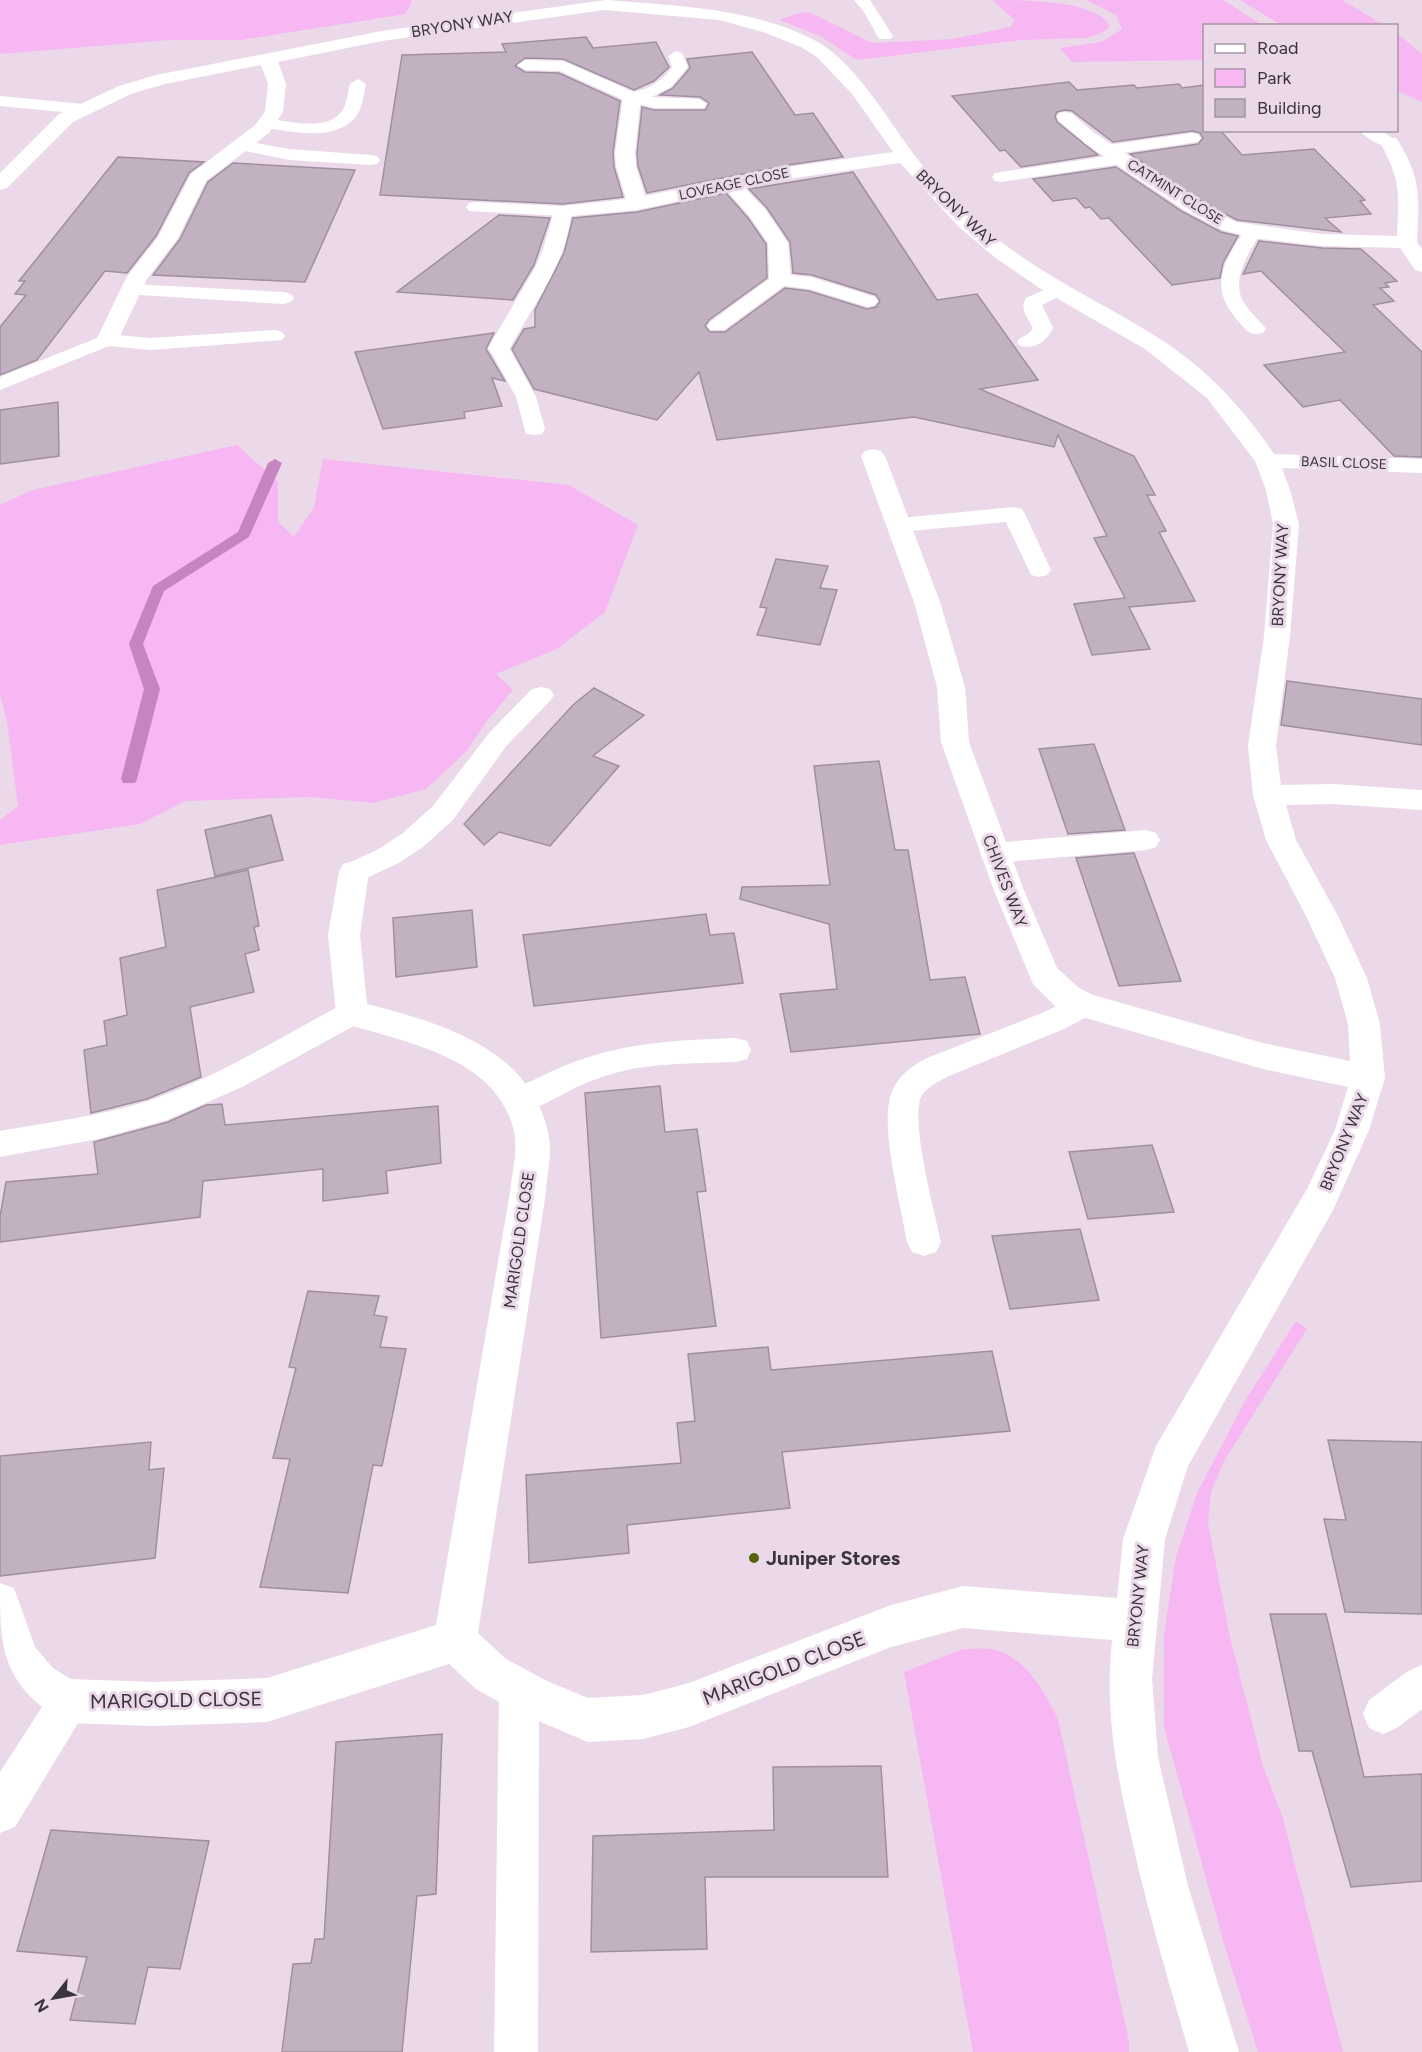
<svg xmlns="http://www.w3.org/2000/svg" width="1422" height="2052" font-family="Figtree,sans-serif">
	<style>
		.green { fill: #f7b7f3 }
		.lines { fill: none; stroke-linecap: round; stroke-linejoin: round }
		.stream { fill: #c485c0; fill-rule: evenodd }
		.building { fill: #c2b1c1; stroke: #a0909f; stroke-width: 1.5 }
		.lane { fill: #fff; fill-rule: evenodd }
		.street { fill: #fff; fill-rule: evenodd }
		.poi-dot { fill: #566408; stroke: #ebd9e9; stroke-width: 2 }
		.labels { text-anchor: middle; dominant-baseline: central; stroke-width: 6; stroke-linejoin: round; paint-order: stroke }
		.far-street-label { font-size: 14px; fill: #3b343b; stroke: #ebd9e9 }
		.street-label { font-size: 16px; fill: #3b343b; stroke: #ebd9e9 }
		.near-poi-label { font-size: 20px; font-weight: bold; fill: #3b343b; stroke: #ebd9e9; text-anchor: start }
		.near-street-label { font-size: 20px; fill: #3b343b; stroke: #ebd9e9 }
	</style>
	<rect width="100%" height="100%" fill="#ebd9e9"/>
	<g class="green">
		<path d="M0,0H412L406,14L241,40H170L0,54Z"/>
		<path d="M992,0C1023,0 1095,0 1109,25L1107,29L1100,34L1085,38L1022,40L857,60L820,36L779,20L799,13L809,12L872,43L953,39L1010,27L1015,20Z"/>
		<path d="M1086,0H1223L1262,25L1204,26V60L1072,62L1060,48L1101,42L1122,29L1116,15Z"/>
		<path d="M1240,0H1342L1384,25H1281Z"/>
		<path d="M1397,33L1422,54V102L1397,91Z"/>
		<path d="M237,445L278,482V522L294,537L314,507L323,459L569,485L638,525L605,612L557,649L496,674L513,690L486,722L466,752L426,789L373,803L311,797L185,801L140,824L0,845V820L18,806L7,722L0,695V505L32,490Z"/>
		<path d="M1296,1321L1307,1329L1224,1461L1211,1492L1208,1523L1230,1637L1263,1766L1283,1818L1343,2052H1258L1225,1947L1164,1727V1634L1176,1557L1197,1493L1246,1399Z"/>
		<path d="M963,1649C972,1649 983,1648 991,1649C1026,1656 1043,1690 1058,1719L1129,2041V2052H973L904,1672Z"/>
	</g>
	<g class="lines">
		<path class="stream" d="M275,459L282,463L249,537L164,591L143,644L160,689L137,779L135,783H123L121,779L144,689L129,644L153,586L238,532L268,463Z"/>
	</g>
	<g class="building">
		<path d="M586,37L593,48L656,42L669,67L654,81L634,90L563,59L525,58L515,66L525,72L559,73L620,101L613,153L614,167L623,197L563,204L380,195L402,55L506,52L502,44Z"/>
		<path d="M752,52L795,115L813,113L843,157L788,165L647,193L638,166L637,153L642,107L654,110H705L709,103L700,97L660,95L673,88L690,68L687,59Z"/>
		<path d="M1069,82L1077,90L1134,85L1137,88L1179,84L1182,88L1204,85V130H1220L1242,155L1314,149L1365,200L1360,201L1371,214L1325,218L1341,232L1237,220L1199,200L1130,154L1198,144L1203,138L1200,133L1192,131L1113,142L1072,111L1065,110L1057,112L1055,116L1057,122L1098,155L1021,167L1005,150L1000,151L952,96Z"/>
		<path d="M118,157L204,162L189,173L156,236L127,273L105,271L37,360L0,375V327L26,295L15,294L25,281H19Z"/>
		<path d="M233,163L355,170L305,282L153,275L180,239L208,182Z"/>
		<path d="M1116,167L1183,212L1221,232L1238,236L1223,263L1220,278L1172,285L1109,218L1101,219L1090,207L1085,208L1076,198L1053,201L1033,179Z"/>
		<path d="M853,172L937,300L977,294L1038,380L980,389L1134,456L1155,495H1147L1166,531L1159,532L1195,601L1129,607L1150,649L1092,655L1074,604L1125,598L1094,538L1107,536L1058,435L1054,447L914,417L717,440L699,372L657,420L534,389L512,349L524,329L535,327V310L564,253L573,218L637,212L726,193L748,218L766,244L767,278L709,320L705,326L710,332H725L785,288L809,291L867,309L876,307L880,301L876,295L812,275L793,273L790,242L767,208L749,189Z"/>
		<path d="M499,215L550,218L534,265L513,300L397,292Z"/>
		<path d="M1259,241L1322,248L1361,249L1397,281L1385,283L1389,287L1380,288L1394,301L1373,305L1422,352V457L1394,456L1340,400L1303,407L1264,365L1345,352L1261,271L1243,274Z"/>
		<path d="M494,333L486,349L505,381L492,378L502,406L464,412L465,418L383,429L355,352Z"/>
		<path d="M58,402L59,456L0,464V410Z"/>
		<path d="M776,559L828,566L820,588L837,590L820,645L757,635L767,608L760,607Z"/>
		<path d="M1287,681L1422,699V745L1281,725Z"/>
		<path d="M594,688L644,715L593,756L619,766L550,846L499,832L484,845L464,824L573,705Z"/>
		<path d="M1094,744L1125,830L1068,834L1039,749Z"/>
		<path d="M879,761L895,850H908L930,980L965,977L980,1034L791,1052L780,994L837,989L829,924L740,899L742,887L830,885L814,766Z"/>
		<path d="M271,815L283,860L215,876L205,830Z"/>
		<path d="M1134,853L1154,907L1181,981L1119,986L1076,858Z"/>
		<path d="M248,870L259,926L254,927L259,950L245,954L254,992L190,1007L201,1077L147,1099L91,1113L84,1050L107,1045L104,1021L127,1015L120,958L166,947L157,890Z"/>
		<path d="M472,910L477,967L396,977L393,918Z"/>
		<path d="M706,914L710,935L734,933L743,983L534,1006L523,935Z"/>
		<path d="M660,1086L665,1132L697,1129L706,1191L697,1192L716,1326L601,1338L585,1093Z"/>
		<path d="M222,1104L225,1125L438,1106L441,1163L386,1171L388,1193L323,1201V1169L203,1181L200,1217L0,1242V1217L6,1182L98,1174L94,1142L168,1122L206,1105Z"/>
		<path d="M1152,1145L1174,1212L1088,1219L1069,1152Z"/>
		<path d="M1080,1229L1099,1300L1010,1309L992,1236Z"/>
		<path d="M308,1291L379,1296L374,1315L387,1317L380,1347L406,1349L382,1466L373,1465L348,1593L260,1587L290,1459L273,1458L296,1368L289,1367Z"/>
		<path d="M768,1347L771,1370L992,1351L1010,1431L782,1452L790,1508L627,1525L629,1553L529,1563L526,1475L681,1463L677,1423L695,1421L688,1354Z"/>
		<path d="M1328,1440L1422,1442V1614L1345,1612L1324,1519L1346,1520Z"/>
		<path d="M151,1442L149,1470L164,1468L155,1558L0,1576V1456Z"/>
		<path d="M1270,1614H1326L1364,1777L1422,1774V1881L1351,1887L1312,1751H1299Z"/>
		<path d="M442,1734L436,1894L417,1896L402,2052H282L293,1964L311,1963L315,1939H324L336,1742Z"/>
		<path d="M881,1766L888,1877H705L707,1949L591,1952L593,1836L774,1830L773,1767Z"/>
		<path d="M51,1830L209,1841L180,1969L148,1967L135,2024L70,2020L87,1957L17,1951Z"/>
	</g>
	<g class="lines">
		<g class="lane">
			<path d="M854,0H870L893,36L891,39H879L864,12Z"/>
			<path d="M676,51L682,53L688,67L671,87L652,97L699,99L707,104L705,108H654L626,101L560,71L525,70L517,65L525,60L563,61L634,92C649,89 663,80 672,67L668,56Z"/>
			<path d="M358,79L366,84C364,93 363,103 359,112C341,143 294,132 266,128L260,127L258,123L260,119L266,118C287,121 327,132 342,111C347,104 348,92 350,84Z"/>
			<path d="M0,96L83,104L91,109L83,114L0,106Z"/>
			<path d="M1065,112L1071,113L1097,135L1100,139L1097,143H1085L1059,121L1057,117L1059,113Z"/>
			<path d="M1359,130H1381L1398,142L1395,146C1383,149 1367,139 1359,130Z"/>
			<path d="M1192,133L1198,134L1201,138L1198,142L1108,155L1102,154L1099,150L1102,146L1108,145Z"/>
			<path d="M241,140L289,149L371,155L377,156L380,160L377,164L371,165L289,160L235,149L232,145L235,141Z"/>
			<path d="M1121,154L1127,155L1130,159L1127,163L1001,182L995,181L992,177L995,173L1001,172Z"/>
			<path d="M475,202L562,206L568,207L571,211L568,215L562,216L469,211L466,207L469,203Z"/>
			<path d="M1253,226L1260,228L1262,232C1249,251 1230,280 1244,303C1250,313 1260,320 1266,329L1263,333C1251,336 1247,332 1240,323C1207,288 1223,262 1246,228Z"/>
			<path d="M780,274L811,277L875,297L878,301L875,305L868,307L809,289L784,286L724,330H710L707,326L710,322L773,276Z"/>
			<path d="M1059,283L1066,285L1069,289L1066,293L1042,305L1053,328C1047,341 1035,350 1020,346L1017,342C1021,336 1030,335 1033,328C1028,318 1019,309 1026,298Z"/>
			<path d="M131,284L284,292L291,294L294,298L291,302L284,304L124,294L121,290L124,286Z"/>
			<path d="M275,330L282,332L285,336L282,340L150,350L109,346L0,390V377L107,334L150,338Z"/>
			<path d="M499,342L506,344L509,348L536,397L545,429L542,434L534,435L526,434L516,397L489,348L492,344Z"/>
			<path d="M1014,507L1022,509L1025,514L1051,570L1047,575L1039,577L1031,575L1006,522L900,532L892,530L889,525L892,520L900,518Z"/>
			<path d="M541,687L550,689L554,695L550,701L507,745L453,820L423,847L397,864L364,879L354,882L344,879L340,872L344,865L377,850L403,833L433,806L489,733L532,689Z"/>
			<path d="M1146,830L1156,833L1160,840L1156,847L1146,850L994,863L984,860L980,853L984,846L994,843Z"/>
			<path d="M1084,993L1094,997L1099,1005L1094,1013L1064,1029L949,1076C939,1081 924,1088 920,1099C912,1127 934,1210 941,1242L936,1252L924,1256L912,1252L907,1242C901,1207 881,1130 890,1098C895,1078 910,1067 927,1058L1042,1013Z"/>
			<path d="M352,1001L363,1005L367,1013L363,1021L242,1087L167,1120L98,1139L0,1157V1131C49,1122 101,1116 148,1101C216,1078 279,1038 341,1005Z"/>
			<path d="M736,1038L747,1041L751,1050L747,1059L736,1062C692,1064 644,1062 602,1077C573,1086 549,1104 521,1114L510,1110L505,1101C512,1088 525,1084 538,1078C607,1043 661,1041 736,1038Z"/>
			<path d="M0,1583L14,1588L35,1647L53,1668L83,1687L89,1701L83,1715L15,1827L0,1833V1772L42,1707C0,1673 0,1638 0,1583Z"/>
			<path d="M1422,1665V1709L1397,1728L1383,1734L1369,1728L1363,1714L1369,1700L1408,1671Z"/>
			<path d="M519,1670L533,1676L539,1690L538,2052H494L499,1690L505,1676Z"/>
		</g>
		<g class="street">
			<path d="M606,0C675,6 750,7 814,40C857,62 890,125 920,162C935,182 955,201 973,218C1028,270 1097,299 1160,339C1207,369 1243,408 1274,454L1422,459V473L1282,468L1290,490L1299,524L1290,636L1276,746L1281,785L1333,784L1422,790V810L1333,804L1286,805L1296,840L1338,916L1367,978L1380,1024L1385,1078L1369,1130L1333,1210L1188,1466L1165,1539L1152,1679L1158,1757L1188,1886L1239,2052H1189C1168,1979 1146,1906 1130,1831C1115,1765 1105,1709 1112,1640L963,1628L891,1647L689,1727L643,1739L588,1742L517,1712L476,1689L449,1664L267,1722L153,1726L69,1723L54,1716L47,1701L54,1686L69,1679L153,1682L267,1678L436,1625L510,1192C512,1173 518,1151 514,1132C498,1056 402,1042 340,1022L336,1013L328,935L339,872L343,864L354,861L365,864L369,872L360,935L367,1004C441,1023 529,1048 548,1132C553,1151 547,1173 546,1192L478,1633L506,1659L547,1681L588,1698L643,1695L689,1683L891,1605L963,1586L1117,1598L1123,1539L1156,1446L1307,1189L1335,1130L1348,1087L1263,1069L1072,1014L1055,1006L1033,984L993,888L941,742L937,687L914,602L861,456L865,451L873,449L881,451L885,456L940,602L965,687L969,742L1023,888L1057,968L1079,988L1093,995L1263,1043L1350,1061L1348,1024L1335,978L1306,916L1266,840L1253,795L1248,746L1264,636L1273,524L1266,490L1255,461L1207,398L1145,349L1044,291L997,259L959,227L900,163L788,179L745,188L765,209L788,243L791,280L787,284L780,286L773,284L769,280L768,243L750,217L727,191L637,210L571,216C565,266 533,305 510,348L507,353L499,355L491,353L488,348L536,266L543,249L555,207L626,199L616,166L615,153L623,97L626,93H638L641,97L635,153L636,166L645,196L788,167L893,152L853,95L817,57L801,47L763,32L719,20L605,10L382,41L278,62L286,84L283,112L269,133L206,181L178,238L147,279L118,340L115,345L107,347L99,345L96,340L126,278L158,237L191,174L255,125L265,112L268,84L261,65L165,84L131,94L73,122L7,188L0,190V173L59,114L119,86L156,75L382,31Z"/>
			<path d="M1091,133L1098,135L1198,202L1236,222L1322,234L1397,236C1399,191 1401,182 1380,142L1382,138H1396C1422,177 1419,198 1417,242L1422,249V272L1415,270L1400,248L1322,246L1253,238L1222,230L1184,210L1084,143L1082,139L1084,135Z"/>
		</g>
	</g>
	<circle class="poi-dot" cx="754" cy="1558" r="6"/>
	<g class="labels">
		<g class="far-street-label">
			<text transform="translate(734 184) rotate(-12)">LOVEAGE CLOSE</text>
			<text transform="translate(1175 192) rotate(32)">CATMINT CLOSE</text>
			<text transform="translate(1344 463) rotate(2)">BASIL CLOSE</text>
		</g>
		<g class="street-label">
			<text transform="translate(462 24) rotate(-9)">BRYONY WAY</text>
			<text transform="translate(956 208) rotate(44)">BRYONY WAY</text>
			<text transform="translate(1280 575) rotate(-87)">BRYONY WAY</text>
			<text transform="translate(1005 881) rotate(69)">CHIVES WAY</text>
			<text transform="translate(1344 1142) rotate(-68)">BRYONY WAY</text>
			<text transform="translate(519 1240) rotate(-82)">MARIGOLD CLOSE</text>
			<text transform="translate(1138 1596) rotate(-84)">BRYONY WAY</text>
		</g>
		<g class="near-poi-label">
			<text x="766" y="1558">Juniper Stores</text>
		</g>
		<g class="near-street-label">
			<text transform="translate(784 1668) rotate(-21)">MARIGOLD CLOSE</text>
			<text transform="translate(176 1700) rotate(-1)">MARIGOLD CLOSE</text>
		</g>
	</g>
	<rect x="1203" y="24" width="195" height="108" fill="#ebd9e9" stroke="#a597a3" stroke-width="1.5"/>
	<rect x="1215" y="44" width="30" height="9" fill="#ffffff" stroke="#a597a3" stroke-width="1.5"/>
	<text x="1257" y="54" font-size="18" fill="#3b343b">Road</text>
	<rect x="1215" y="69" width="30" height="18" fill="#f7b7f3" stroke="#a597a3" stroke-width="1.5"/>
	<text x="1257" y="84" font-size="18" fill="#3b343b">Park</text>
	<rect x="1215" y="99" width="30" height="18" fill="#c2b1c1" stroke="#a597a3" stroke-width="1.5"/>
	<text x="1257" y="114" font-size="18" fill="#3b343b">Building</text>
	<g transform="translate(54 1998) rotate(239)" stroke="#ebd9e9" stroke-width="4.5" paint-order="stroke">
	<path d="M0-4.5L10 22L0 15L-10 22Z" fill="#3b343b"/>
	<text y="-9" font-size="16" font-weight="bold" text-anchor="middle" fill="#3b343b">N</text>
	</g>
</svg>
